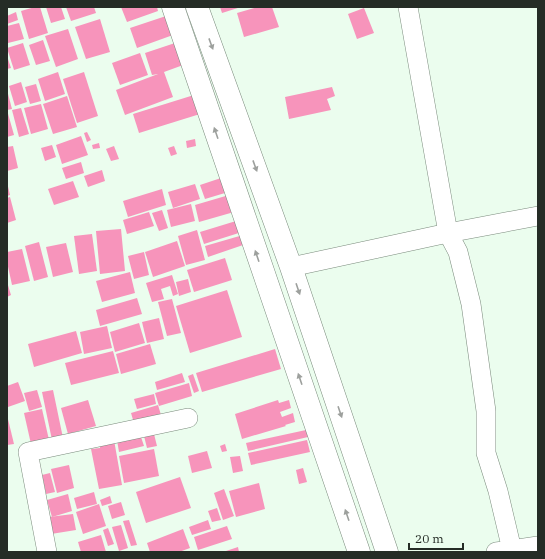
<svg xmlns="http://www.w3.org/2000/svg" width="545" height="559" font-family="'IBM Plex Serif',serif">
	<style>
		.building { fill: #f794bb }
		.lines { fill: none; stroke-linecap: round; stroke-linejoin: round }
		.street-casing { stroke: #7b8b7d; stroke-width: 20 }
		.secondary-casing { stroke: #7b8b7d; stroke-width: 23 }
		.street { stroke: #fff; stroke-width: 19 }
		.secondary { stroke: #fff; stroke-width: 22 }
		.oneway { fill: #9da09d }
	</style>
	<rect width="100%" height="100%" fill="#ebfdee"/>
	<g class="building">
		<path d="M35,7H40L48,33L29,39L21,11Z"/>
		<path d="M46,7H61L65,19L51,23Z"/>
		<path d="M66,7H94L96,13L71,21Z"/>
		<path d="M121,7H157L158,11L127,22Z"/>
		<path d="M220,7H241L222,13Z"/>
		<path d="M258,7H272L279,27L244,37L237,13Z"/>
		<path d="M364,8L374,33L357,39L348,14Z"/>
		<path d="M16,12L18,20L7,24V16Z"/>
		<path d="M166,16L173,35L137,48L130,28Z"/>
		<path d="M100,19L110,52L86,59L75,27Z"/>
		<path d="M19,23L24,39L8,43L7,26Z"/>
		<path d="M68,29L78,59L56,67L45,36Z"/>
		<path d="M43,40L50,61L36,65L29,45Z"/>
		<path d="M178,42L186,64L164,72L173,97L125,115L116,90L158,74L152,75L145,53Z"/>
		<path d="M23,43L30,65L14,70L7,48Z"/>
		<path d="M140,53L148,75L120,85L112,63Z"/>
		<path d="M7,56L11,68L7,69Z"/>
		<path d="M58,72L65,94L45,101L38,79Z"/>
		<path d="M84,72L98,116L77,123L63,79Z"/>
		<path d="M21,82L27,102L15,106L9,86Z"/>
		<path d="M36,84L41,101L30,104L25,87Z"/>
		<path d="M332,87L335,96L327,99L331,110L289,119L285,97Z"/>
		<path d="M7,90L12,109L7,110Z"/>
		<path d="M194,95L200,114L139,133L133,114Z"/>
		<path d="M67,96L77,127L53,134L43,104Z"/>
		<path d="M41,104L48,129L31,134L24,108Z"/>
		<path d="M21,108L29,134L19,137L12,110Z"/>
		<path d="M7,110L14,135L7,137Z"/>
		<path d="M87,132L91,140L87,142L84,133Z"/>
		<path d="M81,136L88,155L62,164L56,145Z"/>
		<path d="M195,139L196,146L187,148L186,141Z"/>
		<path d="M99,143L100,148L93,149L92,145Z"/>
		<path d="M52,145L56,157L45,161L41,148Z"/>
		<path d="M13,146L18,168L7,171V147Z"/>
		<path d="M114,146L119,159L111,161L106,149Z"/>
		<path d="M174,146L177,154L171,156L168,148Z"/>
		<path d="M81,162L84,173L66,179L62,168Z"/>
		<path d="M102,170L105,181L88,187L84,176Z"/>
		<path d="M221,178L225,193L205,199L200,185Z"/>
		<path d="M73,181L79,197L54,205L48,189Z"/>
		<path d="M7,182L10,195L7,196Z"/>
		<path d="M195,184L200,199L173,208L168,192Z"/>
		<path d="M162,189L166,205L128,217L123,201Z"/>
		<path d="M229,195L234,212L199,222L195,205Z"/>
		<path d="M10,197L16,220L7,223V198Z"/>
		<path d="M191,204L195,221L171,227L167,210Z"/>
		<path d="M162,210L168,228L159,231L152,213Z"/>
		<path d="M149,212L154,226L127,234L123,220Z"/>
		<path d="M236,221L242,232L204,244L200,232Z"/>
		<path d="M121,229L125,271L100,274L96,231Z"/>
		<path d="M197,230L205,260L186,265L178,236Z"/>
		<path d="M92,234L97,271L79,274L74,236Z"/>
		<path d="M243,235L246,244L208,257L205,246Z"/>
		<path d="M177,241L185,266L153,277L145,252Z"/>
		<path d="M39,242L48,277L34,281L25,246Z"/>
		<path d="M66,243L73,272L53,277L46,247Z"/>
		<path d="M22,249L30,281L12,285L7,262V252Z"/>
		<path d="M144,252L149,275L134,279L128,256Z"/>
		<path d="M225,258L232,280L194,292L187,270Z"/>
		<path d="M130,272L135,293L102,302L96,281Z"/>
		<path d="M172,275L178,294L173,296L170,286L161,289L164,299L152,302L146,283Z"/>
		<path d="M188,279L191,292L179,296L176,282Z"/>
		<path d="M7,282L11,295L7,297Z"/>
		<path d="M227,290L242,337L190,353L176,306Z"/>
		<path d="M137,298L142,314L100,326L96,310Z"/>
		<path d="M172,299L181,333L167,336L158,302Z"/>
		<path d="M159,318L164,339L147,343L142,322Z"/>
		<path d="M139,323L145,343L115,352L110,332Z"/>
		<path d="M107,326L112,348L84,354L80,332Z"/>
		<path d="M76,331L82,353L34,367L28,344Z"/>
		<path d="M150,344L156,364L121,374L116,354Z"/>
		<path d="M275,349L281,369L202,392L196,373Z"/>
		<path d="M113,351L119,373L71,385L65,363Z"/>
		<path d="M182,373L185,382L157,390L155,382Z"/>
		<path d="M193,374L199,391L194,393L188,376Z"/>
		<path d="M18,382L25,401L8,407L7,404V386Z"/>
		<path d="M189,383L192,396L159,406L155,393Z"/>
		<path d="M37,390L42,407L29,411L24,393Z"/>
		<path d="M53,390L63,438L52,440L42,392Z"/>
		<path d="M154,394L156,404L137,409L134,399Z"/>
		<path d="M88,400L96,426L68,434L61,408Z"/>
		<path d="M278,400L279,403L289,400L291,408L280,412L282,417L293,413L295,422L285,425L286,426L242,439L235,414Z"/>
		<path d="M158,405L161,415L134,423L131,413Z"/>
		<path d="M42,409L49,440L31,444L24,413Z"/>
		<path d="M7,415L14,444L7,445Z"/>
		<path d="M153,430L157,446L147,448L143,432Z"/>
		<path d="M306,430L308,437L248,451L246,443Z"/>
		<path d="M140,434L144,446L119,452L117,440Z"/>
		<path d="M114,440L122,485L99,489L91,449L100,448V443Z"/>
		<path d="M307,440L310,452L251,465L248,453Z"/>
		<path d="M225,444L227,451L222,452L220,446Z"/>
		<path d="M154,449L159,476L124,483L119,456Z"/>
		<path d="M207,451L212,468L192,473L188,456Z"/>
		<path d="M240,456L243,471L233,473L230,457Z"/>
		<path d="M69,465L74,488L57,493L51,469Z"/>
		<path d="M303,468L307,482L299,484L296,470Z"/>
		<path d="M50,473L55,492L46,494L42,475Z"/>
		<path d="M180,477L191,508L146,523L136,492Z"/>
		<path d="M259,483L265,509L236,517L229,491Z"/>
		<path d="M224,489L234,516L223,520L214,493Z"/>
		<path d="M94,492L97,504L77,509L74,498Z"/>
		<path d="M68,494L72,511L52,517L47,500Z"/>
		<path d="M110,496L112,503L102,506L100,500Z"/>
		<path d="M121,502L125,515L112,519L108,506Z"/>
		<path d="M99,504L106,526L83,534L76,512Z"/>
		<path d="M217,508L221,520L212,522L208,511Z"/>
		<path d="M73,514L76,530L51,534L49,517Z"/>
		<path d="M129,520L137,545L131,546L123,521Z"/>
		<path d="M208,520L211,529L192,535L189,527Z"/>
		<path d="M121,525L128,548L119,551L112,527Z"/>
		<path d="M227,526L232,539L198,550L194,537Z"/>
		<path d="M108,528L114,544L108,546L103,530Z"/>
		<path d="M183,529L190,548L179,552H150L147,543Z"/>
		<path d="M101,535L106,552H81L78,542Z"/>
		<path d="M238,547L239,552H223Z"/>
	</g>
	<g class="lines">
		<defs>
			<g id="street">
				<path d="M408,7L448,233L458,252L471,304L486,411V453L498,491L512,550"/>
				<path d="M291,267L448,233L538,216"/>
				<path d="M47,552L28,452L188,418"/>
				<path d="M496,552L538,546"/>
			</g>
			<g id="secondary">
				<path d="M173,7L359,552"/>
				<path d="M197,7L291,267L387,552"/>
			</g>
		</defs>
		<use href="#street" class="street-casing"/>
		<use href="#secondary" class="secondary-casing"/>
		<use href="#street" class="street"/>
		<use href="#secondary" class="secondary"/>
	</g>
	<defs><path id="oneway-solid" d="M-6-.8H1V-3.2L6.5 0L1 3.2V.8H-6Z"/></defs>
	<g class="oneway">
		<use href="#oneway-solid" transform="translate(211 44) rotate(70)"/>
		<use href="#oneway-solid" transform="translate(216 133) rotate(-109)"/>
		<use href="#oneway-solid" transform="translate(255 166) rotate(70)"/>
		<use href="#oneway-solid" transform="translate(257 256) rotate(-109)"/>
		<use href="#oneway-solid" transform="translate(298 289) rotate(71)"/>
		<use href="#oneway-solid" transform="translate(300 379) rotate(-109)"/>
		<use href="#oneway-solid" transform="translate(340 412) rotate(71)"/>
		<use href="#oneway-solid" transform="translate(347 515) rotate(-109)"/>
	</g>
	<rect width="545" height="559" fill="none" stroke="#252c26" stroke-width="16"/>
	<path d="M409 543v6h54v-6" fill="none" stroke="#252c26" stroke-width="2"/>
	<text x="415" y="543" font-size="12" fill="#252c26" stroke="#ebfdee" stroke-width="3" paint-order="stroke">20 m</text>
</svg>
